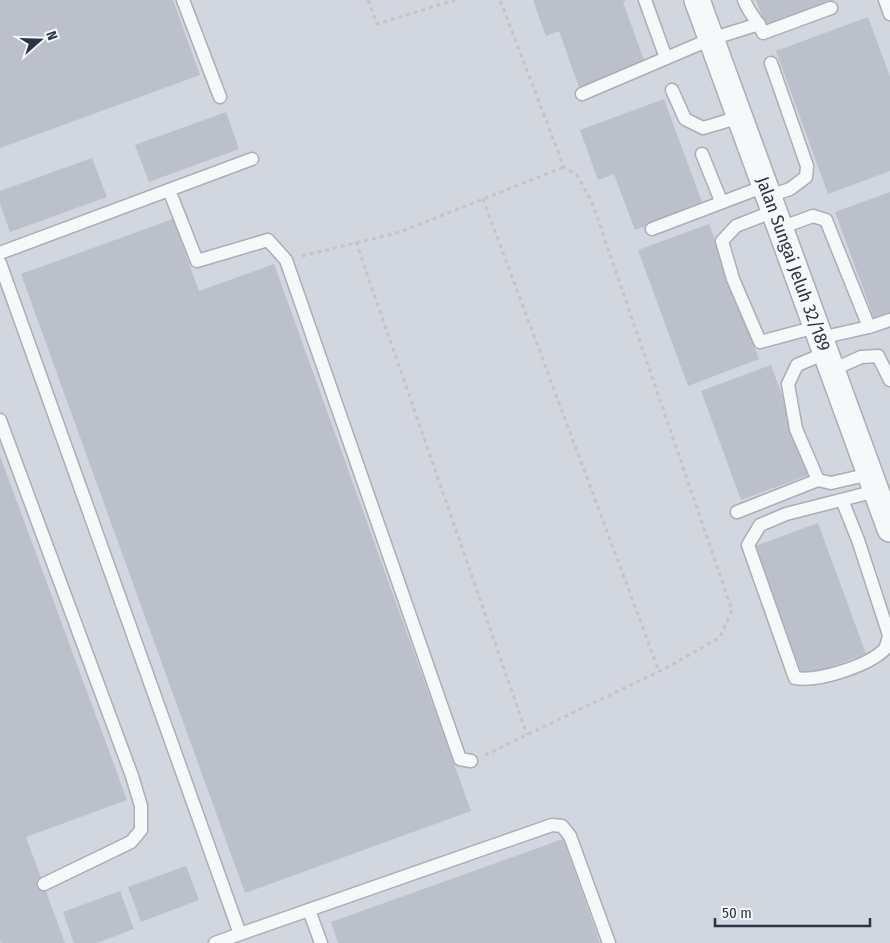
<svg xmlns="http://www.w3.org/2000/svg" width="890" height="943" font-family="'Fira Sans Condensed',sans-serif">
	<style>
		.built { fill: #d2d6de }
		.building { fill: #bbc0ca }
		.lines { fill: none; stroke-linecap: round; stroke-linejoin: round }
		.lane-casing { stroke: #a9aeb7; stroke-width: 15 }
		.street-casing { stroke: #a9aeb7; stroke-width: 28 }
		.path { stroke: #c2c5cb; stroke-width: 3; stroke-dasharray: 4 4; stroke-linecap: butt }
		.lane { stroke: #f7f8fa; stroke-width: 12 }
		.street { stroke: #f7f8fa; stroke-width: 25 }
		.labels { text-anchor: middle; dominant-baseline: central; stroke-width: 5; stroke-linejoin: round; paint-order: stroke }
		.street-label { font-size: 18px; fill: #2b3445; stroke: #f4f6f9 }
	</style>
	<rect width="100%" height="100%" fill="#e4e7ec"/>
	<rect class="built" x="0" y="0" width="890" height="943"/>
	<g class="building">
		<path d="M0,0H173L200,75L0,148Z"/>
		<path d="M533,0H627L623,2L645,63L579,87L559,31L546,36Z"/>
		<path d="M756,0H834L765,25Z"/>
		<path d="M868,17L890,77V171L828,194L776,51Z"/>
		<path d="M664,99L703,205L635,230L614,174L598,180L580,130Z"/>
		<path d="M226,112L239,149L149,182L135,145Z"/>
		<path d="M92,158L107,197L10,232L0,204V191Z"/>
		<path d="M890,192V316L875,321L835,212Z"/>
		<path d="M173,219L199,291L274,264L471,811L245,893L21,274Z"/>
		<path d="M709,224L759,359L688,386L638,250Z"/>
		<path d="M771,365L811,474L741,500L701,391Z"/>
		<path d="M0,456L127,800L26,837L65,943H1L0,940Z"/>
		<path d="M818,523L866,654L803,677L755,546Z"/>
		<path d="M563,839L600,943H338L331,922Z"/>
		<path d="M186,866L199,900L141,922L128,887Z"/>
		<path d="M120,891L134,929L97,943H74L63,912Z"/>
	</g>
	<g class="lines">
		<defs>
			<g id="lane">
				<path d="M183,0L220,97"/>
				<path d="M645,0L666,58"/>
				<path d="M744,0C749,13 758,21 763,33L831,8"/>
				<path d="M885,0L890,14"/>
				<path d="M672,90L685,119L703,128L740,117"/>
				<path d="M582,94L711,39L759,24"/>
				<path d="M702,154L721,201"/>
				<path d="M169,190L197,261L268,240L286,260L460,759L471,761"/>
				<path d="M769,196L790,189L806,177L807,166L771,63"/>
				<path d="M774,211L736,226L722,241L733,279L760,342L816,327"/>
				<path d="M780,228L813,216L826,220L869,327L890,320"/>
				<path d="M652,229L765,186"/>
				<path d="M0,253L252,159"/>
				<path d="M0,263L240,934L552,825L562,826L570,836L609,943"/>
				<path d="M820,338L869,327"/>
				<path d="M826,353L797,365L788,384L796,429L818,480L831,483L870,474"/>
				<path d="M832,370L861,357L878,356L890,380"/>
				<path d="M0,420L132,776L141,806V830L131,842L44,884"/>
				<path d="M842,500L858,540L889,635C888,640 887,646 884,650C867,666 818,682 795,678L748,545L760,525L786,514L876,491"/>
				<path d="M737,512L818,480"/>
				<path d="M309,910L321,943"/>
				<path d="M215,943L240,934"/>
			</g>
			<g id="street">
				<path id="s1" d="M697,0L890,529"/>
			</g>
		</defs>
		<use href="#lane" class="lane-casing"/>
		<use href="#street" class="street-casing"/>
		<g class="path">
			<path d="M368,0L377,24L455,0"/>
			<path d="M483,199L659,671"/>
			<path d="M356,242L527,735"/>
			<path d="M302,256L400,232L564,167"/>
			<path d="M485,755L670,666L720,637L732,610L592,202L577,175L564,167L500,0"/>
		</g>
		<use href="#lane" class="lane"/>
		<use href="#street" class="street"/>
	</g>
	<g class="labels">
		<g class="street-label">
			<text stroke="none"><textPath href="#s1" startOffset="281">Jalan Sungai Jeluh 32/189</textPath></text>
		</g>
	</g>
	<g transform="translate(40 40) rotate(70)" stroke="#f4f6f9" stroke-width="4" paint-order="stroke">
	<path d="M0-4L9 19L0 12L-9 19Z" fill="#2b3445"/>
	<text y="-8" font-size="14" font-weight="bold" text-anchor="middle" fill="#2b3445">N</text>
	</g>
	<path d="M715 918v8h155v-8" fill="none" stroke="#2b3445" stroke-width="2.5"/>
	<text x="722" y="918" font-size="15" fill="#2b3445" stroke="#f4f6f9" stroke-width="4" paint-order="stroke">50 m</text>
</svg>
